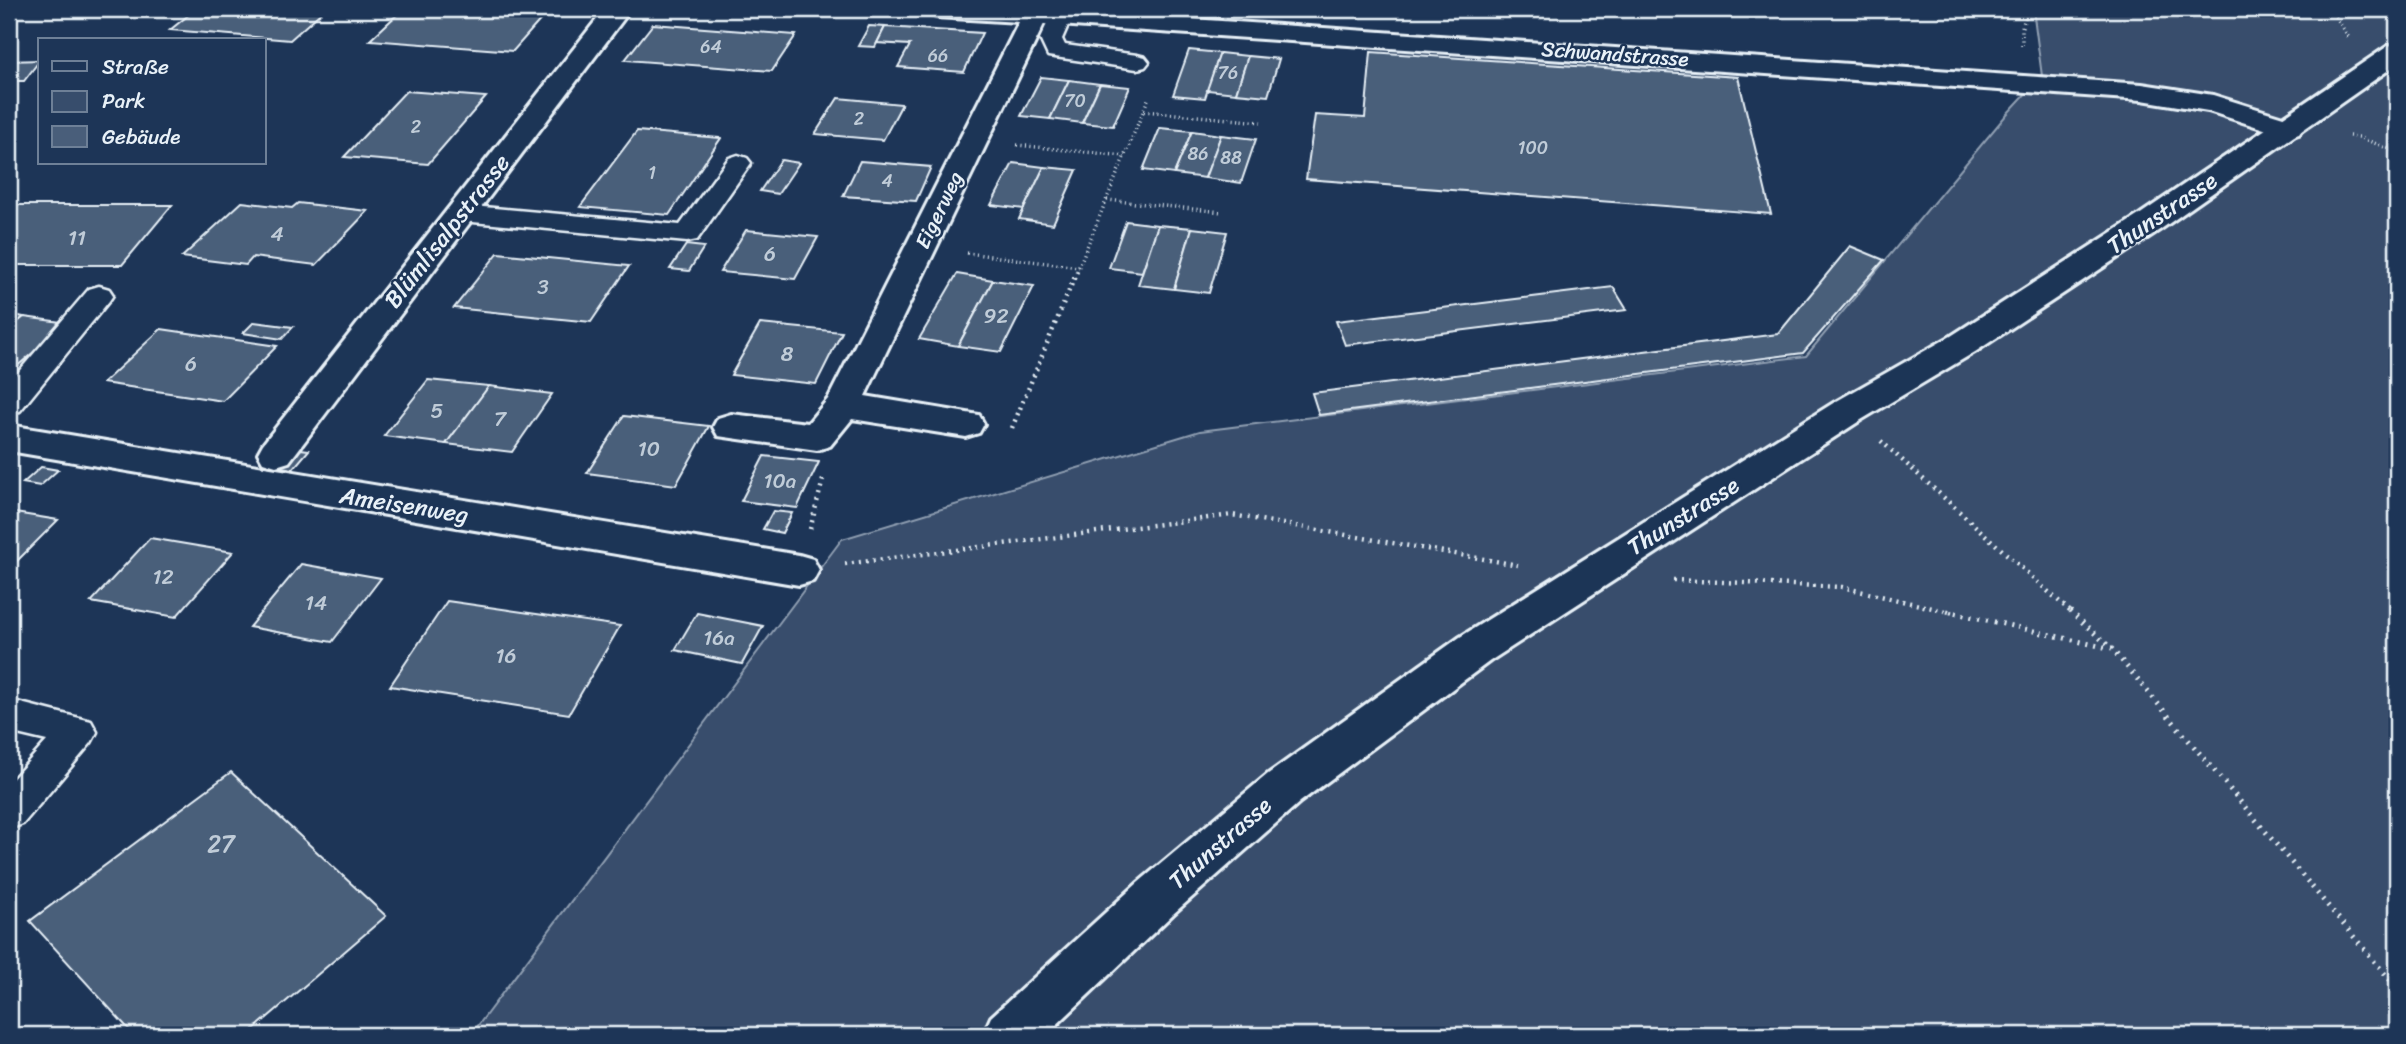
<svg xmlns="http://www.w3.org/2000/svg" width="2406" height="1044" font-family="Sriracha,sans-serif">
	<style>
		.green { fill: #374d6c; stroke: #909fb2; stroke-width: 2 }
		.building { fill: #495e7a; stroke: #e8f1f8; stroke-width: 2 }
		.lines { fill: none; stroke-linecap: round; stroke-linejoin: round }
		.lane-casing { stroke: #e8f1f8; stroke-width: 5 }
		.street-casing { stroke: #e8f1f8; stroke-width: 6 }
		.secondary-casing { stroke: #e8f1f8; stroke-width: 6 }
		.path-far2 { stroke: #e8f1f8; stroke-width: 3.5; stroke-dasharray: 1 3.5; stroke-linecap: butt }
		.path-far1 { stroke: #e8f1f8; stroke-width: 4.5; stroke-dasharray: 2 5; stroke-linecap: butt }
		.path { stroke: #e8f1f8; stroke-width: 5; stroke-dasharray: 2 6; stroke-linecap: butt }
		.lane { fill: #1d3557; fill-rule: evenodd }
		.street { fill: #1d3557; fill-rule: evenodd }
		.secondary { fill: #1d3557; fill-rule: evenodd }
		.labels { text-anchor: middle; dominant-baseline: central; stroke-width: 5; stroke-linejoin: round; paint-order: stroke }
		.far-number-label { font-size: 18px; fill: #c0ccd8 }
		.far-street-label { font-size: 21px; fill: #e8f1f8; stroke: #1d3557 }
		.number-label { font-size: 21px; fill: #c0ccd8 }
		.street-label { font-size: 24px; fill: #e8f1f8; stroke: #1d3557 }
		.near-number-label { font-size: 24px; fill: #c0ccd8 }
	</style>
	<rect width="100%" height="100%" fill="#1d3557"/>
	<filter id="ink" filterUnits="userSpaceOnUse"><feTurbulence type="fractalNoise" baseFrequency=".0143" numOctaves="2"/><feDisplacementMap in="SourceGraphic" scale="14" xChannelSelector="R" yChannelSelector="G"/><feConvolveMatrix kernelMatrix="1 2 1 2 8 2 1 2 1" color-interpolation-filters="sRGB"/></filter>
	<g filter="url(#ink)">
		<path class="green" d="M2033,9H2397V1035H471L842,539L1200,431L1806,356L2007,114L2042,76Z"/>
		<g class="building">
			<path d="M196,9H325L290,40L170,30Z"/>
			<path d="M403,9H425L543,17L513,51L370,40Z"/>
			<path d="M653,24L796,35L772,71L625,60Z"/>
			<path d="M869,26L885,27L875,47L858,46Z"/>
			<path d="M885,27L982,33L964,72L898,67L910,45L877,43Z"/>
			<path d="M1189,50L1220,53L1205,98L1173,95Z"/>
			<path d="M1371,52L1738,77L1771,214L1306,179L1315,115L1365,118Z"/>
			<path d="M1220,53L1248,56L1236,93L1207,90Z"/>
			<path d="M1248,56L1279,59L1268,96L1236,93Z"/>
			<path d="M40,60L24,81H9V61Z"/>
			<path d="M1041,77L1069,80L1050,119L1021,116Z"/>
			<path d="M1069,80L1100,84L1082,123L1050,119Z"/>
			<path d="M1100,84L1130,87L1113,126L1082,123Z"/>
			<path d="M406,91L486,97L428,164L344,157Z"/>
			<path d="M838,98L902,104L883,140L815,134Z"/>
			<path d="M1160,128L1192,131L1174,174L1143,170Z"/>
			<path d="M637,131L721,138L669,215L580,207Z"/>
			<path d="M1192,131L1221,135L1205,178L1174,174Z"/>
			<path d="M1221,135L1256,139L1241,183L1205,178Z"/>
			<path d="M781,160L799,163L778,194L760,191Z"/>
			<path d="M860,161L931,167L916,201L843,196Z"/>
			<path d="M1013,163L1044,167L1024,209L991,205Z"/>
			<path d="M1044,167L1077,170L1053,224L1019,219Z"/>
			<path d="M242,202L292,208L298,203L368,211L316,265L253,257L246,265L182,257Z"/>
			<path d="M14,205H172L122,265H9V210Z"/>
			<path d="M1126,221L1158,225L1142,272L1109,268Z"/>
			<path d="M1158,225L1192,228L1174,289L1138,285Z"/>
			<path d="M1192,228L1227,232L1209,293L1174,289Z"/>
			<path d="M746,230L818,237L795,279L720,272Z"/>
			<path d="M686,245L704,247L689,271L670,269Z"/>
			<path d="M1850,246L1884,260L1803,353L1319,415L1312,393L1778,334Z"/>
			<path d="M498,253L629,266L591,322L454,308Z"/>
			<path d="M957,274L993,280L958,346L919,339Z"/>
			<path d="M993,280L1034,286L1001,352L958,346Z"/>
			<path d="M1613,287L1627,310L1345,345L1336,321Z"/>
			<path d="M9,314L24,317L9,329Z"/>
			<path d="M24,317L68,323L9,373V329Z"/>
			<path d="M254,322L293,327L282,339L243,333Z"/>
			<path d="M760,324L842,332L816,384L731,375Z"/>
			<path d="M161,329L277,346L223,401L103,383Z"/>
			<path d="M428,380L489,386L446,444L384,436Z"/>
			<path d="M489,386L552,394L512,452L446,444Z"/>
			<path d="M624,416L709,426L676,485L587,473Z"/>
			<path d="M292,448L309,450L293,469L275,466Z"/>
			<path d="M764,456L819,462L797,508L741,501Z"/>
			<path d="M41,467L58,470L40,486L23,483Z"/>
			<path d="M773,511L792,513L782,533L763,529Z"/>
			<path d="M9,512L58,520L9,569Z"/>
			<path d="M150,538L233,552L176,617L91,602Z"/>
			<path d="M301,564L381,578L332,642L249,627Z"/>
			<path d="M447,601L620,626L569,714L390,686Z"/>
			<path d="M697,613L763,626L742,664L675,650Z"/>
			<path d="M231,772L386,916L247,1035H134L30,921Z"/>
		</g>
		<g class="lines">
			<defs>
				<g id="lane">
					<path d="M1061,9L1069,11L1072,16L1062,39L1065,45L1137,55L1145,57L1149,62L1145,67L1137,69L1048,56L1040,39L1053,11Z"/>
					<path d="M738,155L747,158L751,163L697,240L687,242L462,221L453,219L449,213L453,207L462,205L680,225L729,158Z"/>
					<path d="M99,286L109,289L113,295L109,301L20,411L9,414V383L89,289Z"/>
					<path d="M9,700L91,721L97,732L91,743L23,824L9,829V783L47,741L9,732Z"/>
				</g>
				<g id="street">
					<path d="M605,9H631L289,462L276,466L263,462L258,453L263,444Z"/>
					<path d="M923,9H1045L2142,84L2213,95L2299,122L2303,128L2299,134L2289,137L2208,111L2142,100L1044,24L865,396L979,415L984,424L979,433L966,437L852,419L830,446L817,450L718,436L713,427L718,418L731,414L808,423L828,399L1019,22L936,17L927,14Z"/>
					<path d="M9,425L799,555L813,559L819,570L813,581L799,585L9,451Z"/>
				</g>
				<path id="secondary" d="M2397,44V64L2161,229L1975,352L1861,420L1490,661L1300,802L1173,914L1046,1035H983L991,1017L1139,882L1268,774L1460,637L1835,402L1951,336L2139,215L2388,46Z"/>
			</defs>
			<use href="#lane" class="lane-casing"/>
			<use href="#street" class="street-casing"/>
			<use href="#secondary" class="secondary-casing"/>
			<g class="path-far2">
				<path d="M2331,9L2349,38"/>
				<path d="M2022,45V27L2028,9"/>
				<path d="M1144,111L1261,122"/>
				<path d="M2349,136L2359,137L2397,152"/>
				<path d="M1017,145L1125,156"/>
				<path d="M1107,200L1222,212"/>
				<path d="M967,253L1079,267"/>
				<path d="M1077,271L1149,97"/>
			</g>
			<g class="path-far1">
				<path d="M1012,428L1078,269"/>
				<path d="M1881,441L2072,613"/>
				<path d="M810,529L824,476"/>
				<path d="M845,564L1232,515L1518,565"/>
				<path d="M1673,580L1842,587L1954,613"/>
			</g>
			<g class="path">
				<path d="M1947,611L2112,649L2397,988"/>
				<path d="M2070,611L2111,648"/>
			</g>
			<use href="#lane" class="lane"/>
			<use href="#street" class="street"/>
			<use href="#secondary" class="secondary"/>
		</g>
	</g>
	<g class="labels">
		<g class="far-number-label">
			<text x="711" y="47">64</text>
			<text x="938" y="56">66</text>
			<text x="1228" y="73">76</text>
			<text x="1075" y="101">70</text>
			<text x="859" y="119">2</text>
			<text x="416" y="127">2</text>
			<text x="1533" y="148">100</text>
			<text x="1198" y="154">86</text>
			<text x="1231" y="158">88</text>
			<text x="652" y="173">1</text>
			<text x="887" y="181">4</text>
		</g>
		<g class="far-street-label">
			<text transform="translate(1615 54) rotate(4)">Schwandstrasse</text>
			<text transform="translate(939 210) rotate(-64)">Eigerweg</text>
		</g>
		<g class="number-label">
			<text x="277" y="234">4</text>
			<text x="77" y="238">11</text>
			<text x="770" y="254">6</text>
			<text x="543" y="287">3</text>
			<text x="996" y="316">92</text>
			<text x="787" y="354">8</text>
			<text x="191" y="364">6</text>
			<text x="437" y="411">5</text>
			<text x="500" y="419">7</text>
			<text x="649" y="449">10</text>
			<text x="780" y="481">10a</text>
			<text x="163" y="577">12</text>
			<text x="316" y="603">14</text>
			<text x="719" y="638">16a</text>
			<text x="506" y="656">16</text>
		</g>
		<g class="street-label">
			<text transform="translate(2162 213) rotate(-34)">Thunstrasse</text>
			<text transform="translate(447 231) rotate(-52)">Blümlisalpstrasse</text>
			<text transform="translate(404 505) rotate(9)">Ameisenweg</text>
			<text transform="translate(1683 516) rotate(-32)">Thunstrasse</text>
			<text transform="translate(1220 843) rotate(-41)">Thunstrasse</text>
		</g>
		<g class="near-number-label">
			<text x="221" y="844">27</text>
		</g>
	</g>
	<rect width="2406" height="1044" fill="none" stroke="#1d3557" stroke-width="35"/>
	<rect x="18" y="18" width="2371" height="1009" fill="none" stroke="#e8f1f8" stroke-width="2.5" filter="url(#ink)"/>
	<rect x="38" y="38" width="228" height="126" fill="#1d3557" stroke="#6e8097" stroke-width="2"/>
	<rect x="52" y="61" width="35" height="10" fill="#1d3557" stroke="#6e8097" stroke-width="2"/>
	<text x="102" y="74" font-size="21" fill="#e8f1f8">Straße</text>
	<rect x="52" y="91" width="35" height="21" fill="#374d6c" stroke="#6e8097" stroke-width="2"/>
	<text x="102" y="108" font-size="21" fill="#e8f1f8">Park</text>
	<rect x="52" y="126" width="35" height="21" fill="#495e7a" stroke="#6e8097" stroke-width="2"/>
	<text x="102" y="144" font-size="21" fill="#e8f1f8">Gebäude</text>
</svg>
